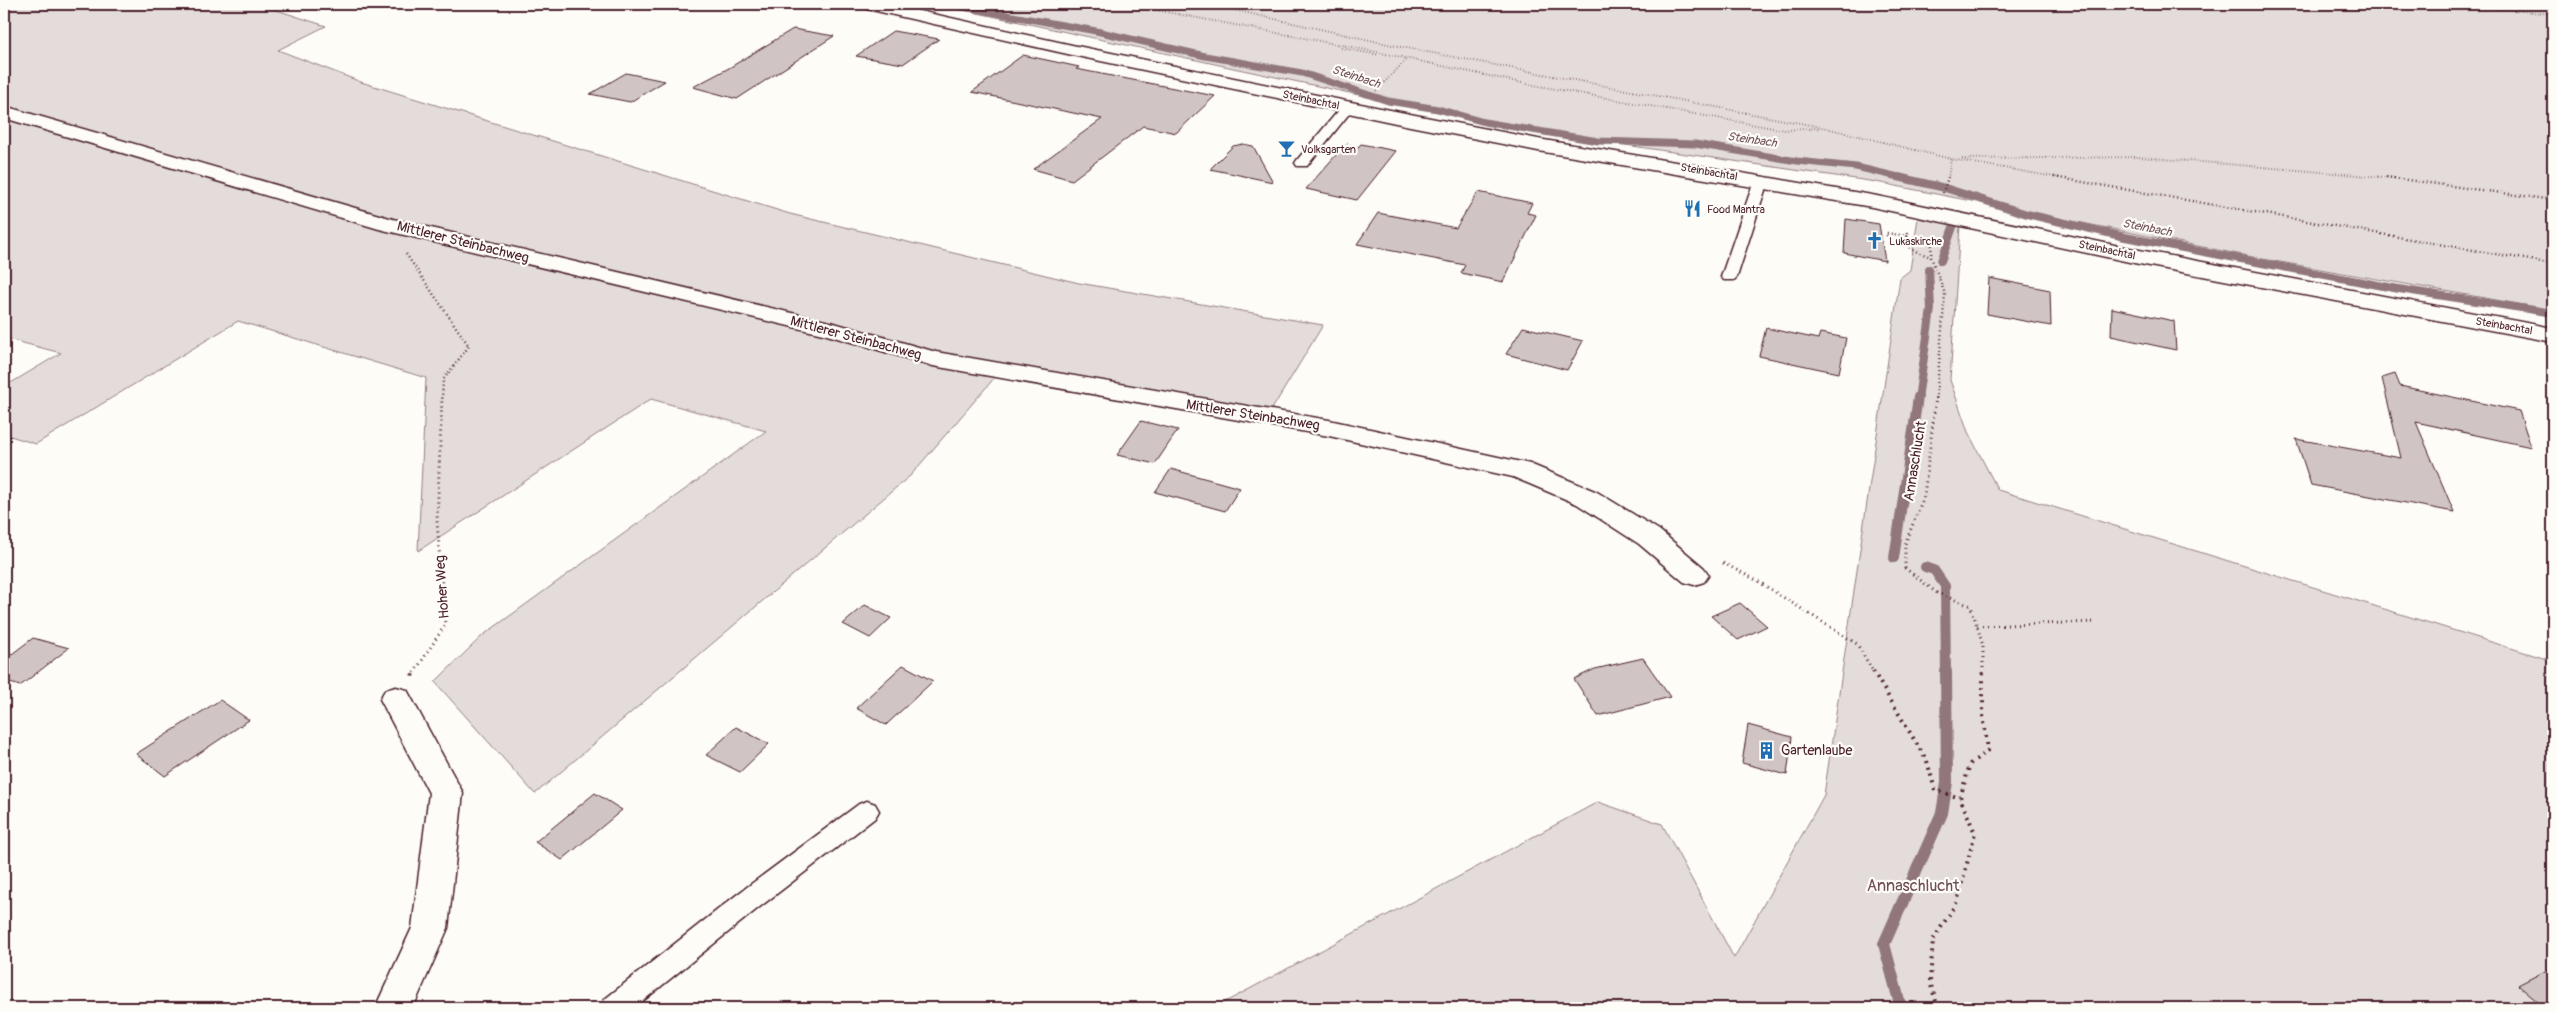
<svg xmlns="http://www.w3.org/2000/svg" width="2557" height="1012" font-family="Pangolin,sans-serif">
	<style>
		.green { fill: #e3dcda; stroke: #967e82 }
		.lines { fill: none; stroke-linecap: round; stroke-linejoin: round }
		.stream-far3 { stroke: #91777b; stroke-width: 7 }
		.stream-far2 { stroke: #91777b; stroke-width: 8 }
		.stream-far1 { stroke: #91777b; stroke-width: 10 }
		.stream { stroke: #91777b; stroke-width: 12 }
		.building { fill: #d0c5c4; stroke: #4a1f2b }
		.lane-casing { stroke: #4a1f2b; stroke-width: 3 }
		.street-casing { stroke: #4a1f2b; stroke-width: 3 }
		.path-far3 { stroke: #4a1f2b; stroke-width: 2; stroke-dasharray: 0.5 2.5; stroke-linecap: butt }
		.path-far2 { stroke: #4a1f2b; stroke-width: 2.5; stroke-dasharray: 1 3; stroke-linecap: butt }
		.path-far1 { stroke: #4a1f2b; stroke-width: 3; stroke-dasharray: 1 4; stroke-linecap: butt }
		.path { stroke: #4a1f2b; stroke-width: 4; stroke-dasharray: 2 5; stroke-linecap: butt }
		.lane { fill: #fdfcf7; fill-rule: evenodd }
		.street { fill: #fdfcf7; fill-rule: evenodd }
		.labels { text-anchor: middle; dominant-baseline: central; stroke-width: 4.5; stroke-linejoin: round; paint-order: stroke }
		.far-street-label { font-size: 11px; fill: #4a1f2b; stroke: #fdfcf7 }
		.far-poi-label { font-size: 11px; fill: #4a1f2b; stroke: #fdfcf7; text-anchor: start }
		.far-water-label { font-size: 12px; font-style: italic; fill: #73525a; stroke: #fdfcf7 }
		.street-label { font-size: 14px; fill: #4a1f2b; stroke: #fdfcf7 }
		.poi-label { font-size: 14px; fill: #4a1f2b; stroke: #fdfcf7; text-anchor: start }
		.near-park-label { font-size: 16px; fill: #704e57; stroke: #fdfcf7 }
	</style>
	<rect width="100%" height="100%" fill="#fdfcf7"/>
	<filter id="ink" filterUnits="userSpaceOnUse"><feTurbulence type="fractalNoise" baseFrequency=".02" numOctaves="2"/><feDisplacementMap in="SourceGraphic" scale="10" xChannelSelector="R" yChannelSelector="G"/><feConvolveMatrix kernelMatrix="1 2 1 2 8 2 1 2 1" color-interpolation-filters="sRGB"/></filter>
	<g filter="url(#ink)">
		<g class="green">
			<path d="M4,4H258L326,26L278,50L361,82L790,214L1079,283L1323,325L1269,414L996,376L911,475L535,794L435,682L482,636L766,431L651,399L418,551L426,378L238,321L36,444L4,434V387L61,353L4,338Z"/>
			<path d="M936,4H2553V310L2263,259L1876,182L1517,129Z"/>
			<path d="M1918,218L1960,226L1950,380L1968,432L1998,490L2553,661V1008H1214L1598,802L1662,824L1734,958L1824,795L1900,278L1910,270Z"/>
		</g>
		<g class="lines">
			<path class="stream-far3" d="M946,4L1096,31L1205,56L1302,73L1388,101L1438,109L1484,122L1598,141L1695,144L1797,161L1856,167L1903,178"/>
			<g class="stream-far2">
				<path d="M1898,177L1945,188L2027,214L2125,237L2399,289L2553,313"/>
				<path d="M1941,261L1957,216"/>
				<path d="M1918,399L1931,309L1929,269"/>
			</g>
			<g class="stream-far1">
				<path d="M1894,558L1918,397"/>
				<path d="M1925,567L1934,570L1945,586L1946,673"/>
			</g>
			<path class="stream" d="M1901,1008L1884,944L1942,813L1947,782L1946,671"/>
		</g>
		<g class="building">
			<path d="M793,29L834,36L737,99L693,87L729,68Z"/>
			<path d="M893,31L939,39L903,64L856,56Z"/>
			<path d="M1023,55L1079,67L1076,69L1215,96L1176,133L1143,126L1072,180L1033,169L1102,119L972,92Z"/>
			<path d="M626,73L665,81L630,102L590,94Z"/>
			<path d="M1243,144L1253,146L1273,182L1210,169L1233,146Z"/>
			<path d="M1361,144L1396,151L1357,200L1306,189L1344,146L1357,148Z"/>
			<path d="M1478,192L1532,203L1527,213L1536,215L1503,282L1461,273L1465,265L1357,244L1378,213L1456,228Z"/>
			<path d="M1846,219L1879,224L1885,261L1844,253Z"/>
			<path d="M1989,278L2050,290L2051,326L1987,314Z"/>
			<path d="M2112,308L2174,321L2176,350L2111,336Z"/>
			<path d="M1523,327L1583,341L1567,370L1506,354Z"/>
			<path d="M1766,328L1818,339L1820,333L1846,338L1839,373L1759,356Z"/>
			<path d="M2395,374L2400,386L2519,411L2531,447L2416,422L2454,512L2311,485L2296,439L2401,458L2382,378Z"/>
			<path d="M1141,421L1178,430L1155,464L1117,455Z"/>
			<path d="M1171,469L1240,488L1225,511L1155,492Z"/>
			<path d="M1740,603L1767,626L1738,640L1711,616Z"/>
			<path d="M865,605L891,618L870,638L843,624Z"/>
			<path d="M33,638L69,648L20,686L4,681V660Z"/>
			<path d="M1643,658L1670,697L1598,716L1574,679L1595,669Z"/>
			<path d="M903,665L933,681L886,725L856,708Z"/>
			<path d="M220,700L249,720L165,776L136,754Z"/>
			<path d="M1748,725L1792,737L1787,775L1742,763Z"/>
			<path d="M736,727L769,744L740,772L706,755Z"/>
			<path d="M595,793L622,810L562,860L535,842Z"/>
			<path d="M2553,967V1008H2545L2518,985Z"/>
		</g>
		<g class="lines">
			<defs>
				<g id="lane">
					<path d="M1348,103L1352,104L1354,107L1352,110L1307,166H1297L1295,163L1297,160L1344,104Z"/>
					<path d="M1761,177L1768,181L1737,277L1734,280H1724L1721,277L1754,181Z"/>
					<path d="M867,801L875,804L879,811L875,818L757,909L634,1008H601L605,999L739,893L859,804Z"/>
				</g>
				<g id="street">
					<path d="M859,4H888L1072,45L1410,114L1538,139L1872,195L2134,249L2553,328V342L2134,263L1872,207L1538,151L1410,126L1072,55L867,9Z"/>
					<path d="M4,106L393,219L834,323L936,352L1329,420L1530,464L1597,492L1659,530L1704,568L1709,575L1704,582L1694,585L1684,582L1639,544L1577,504L1513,477L1329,436L933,366L827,335L379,229L4,118Z"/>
					<path d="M396,687L407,690L463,793L448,928L413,1008H375L412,928L429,793L380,699L385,690Z"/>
				</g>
			</defs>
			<use href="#lane" class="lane-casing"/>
			<use href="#street" class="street-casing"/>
			<g class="path-far3">
				<path d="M1124,4L1367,50L1522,83L1784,130L1820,128"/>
				<path d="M1207,4L1401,47L1826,128L1951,159L2061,178"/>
				<path d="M2451,4L2553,14"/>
				<path d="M1341,48L1379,55"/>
				<path d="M1376,91L1406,60"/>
				<path d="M1347,144L1359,147"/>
				<path d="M1962,159L2140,157L2395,178"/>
				<path d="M1948,178L1951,159"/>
			</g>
			<g class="path-far2">
				<path d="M2054,177L2553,264"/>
				<path d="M2386,177L2553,200"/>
				<path d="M1943,193L1948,177"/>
				<path d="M1908,232L1907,240L1910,249L1931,257"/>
				<path d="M1887,236L1886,233L1908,236"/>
				<path d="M1932,237L1931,257L1945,294L1936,399"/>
				<path d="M406,254L469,346L443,380L442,399"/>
			</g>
			<g class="path-far1">
				<path d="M1936,397L1924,496L1905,544V568L1937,593L1971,606L1983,646V673"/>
				<path d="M1723,563L1756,580L1857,644L1874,673"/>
				<path d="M1977,626L2096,622"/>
				<path d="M414,673L445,625L437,521L442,397"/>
			</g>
			<g class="path">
				<path d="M1873,671L1927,761L1935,790L1960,798"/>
				<path d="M412,676L415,671"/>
				<path d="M1938,1008L1930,982L1933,940L1957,902L1975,833L1960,798L1970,764L1988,750L1983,715V671"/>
			</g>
			<use href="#lane" class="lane"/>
			<use href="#street" class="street"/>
		</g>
	</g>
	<defs>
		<symbol id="bar-bare" viewBox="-9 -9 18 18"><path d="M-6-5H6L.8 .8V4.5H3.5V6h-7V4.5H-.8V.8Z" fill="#1f6fb2" stroke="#fdfcf7" stroke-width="2.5" paint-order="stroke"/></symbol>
		<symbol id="restaurant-bare" viewBox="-9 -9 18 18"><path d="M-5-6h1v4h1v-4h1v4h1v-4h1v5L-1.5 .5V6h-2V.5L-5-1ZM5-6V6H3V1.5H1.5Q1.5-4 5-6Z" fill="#1f6fb2" stroke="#fdfcf7" stroke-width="2.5" paint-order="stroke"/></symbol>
		<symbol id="church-bare" viewBox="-9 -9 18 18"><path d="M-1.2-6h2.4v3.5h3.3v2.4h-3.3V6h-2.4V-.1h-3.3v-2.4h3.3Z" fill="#1f6fb2" stroke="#fdfcf7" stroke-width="2.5" paint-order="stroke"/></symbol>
		<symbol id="building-bare" viewBox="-9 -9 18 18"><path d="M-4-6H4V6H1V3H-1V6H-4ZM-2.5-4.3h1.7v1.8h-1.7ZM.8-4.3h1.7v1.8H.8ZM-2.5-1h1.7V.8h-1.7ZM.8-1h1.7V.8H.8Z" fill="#1f6fb2" stroke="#fdfcf7" stroke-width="2.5" paint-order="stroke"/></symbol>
	</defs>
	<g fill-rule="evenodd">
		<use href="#bar-bare" x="1274" y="136" width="25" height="25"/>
		<use href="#restaurant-bare" x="1680" y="196" width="25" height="25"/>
		<use href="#church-bare" x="1862" y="228" width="25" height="25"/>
		<use href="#building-bare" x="1754" y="738" width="25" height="25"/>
	</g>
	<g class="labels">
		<g class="far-street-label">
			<text transform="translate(1311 100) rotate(12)">Steinbachtal</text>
			<text transform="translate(1709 172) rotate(10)">Steinbachtal</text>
			<text transform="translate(2107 250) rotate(12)">Steinbachtal</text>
			<text transform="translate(2504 326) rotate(10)">Steinbachtal</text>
		</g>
		<g class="far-poi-label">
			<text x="1301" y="149">Volksgarten</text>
			<text x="1707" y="209">Food Mantra</text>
			<text x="1889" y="241">Lukaskirche</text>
		</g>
		<g class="far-water-label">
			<text transform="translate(1356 77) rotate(18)">Steinbach</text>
			<text transform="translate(1752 140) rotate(8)">Steinbach</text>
			<text transform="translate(2147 228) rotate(11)">Steinbach</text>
		</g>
		<g class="street-label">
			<text transform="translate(463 242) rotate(14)">Mittlerer Steinbachweg</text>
			<text transform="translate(856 338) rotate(15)">Mittlerer Steinbachweg</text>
			<text transform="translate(1253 415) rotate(9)">Mittlerer Steinbachweg</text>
			<text transform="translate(1915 461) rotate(-81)">Annaschlucht</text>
			<text transform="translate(442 587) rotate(-94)">Hoher Weg</text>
		</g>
		<g class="poi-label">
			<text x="1781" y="750">Gartenlaube</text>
		</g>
		<g class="near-park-label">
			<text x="1913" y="886">Annaschlucht</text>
		</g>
	</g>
	<rect width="2557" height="1012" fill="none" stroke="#fdfcf7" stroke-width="20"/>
	<rect x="10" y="10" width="2537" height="992" fill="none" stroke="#4a1f2b" stroke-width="2" filter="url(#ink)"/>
</svg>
